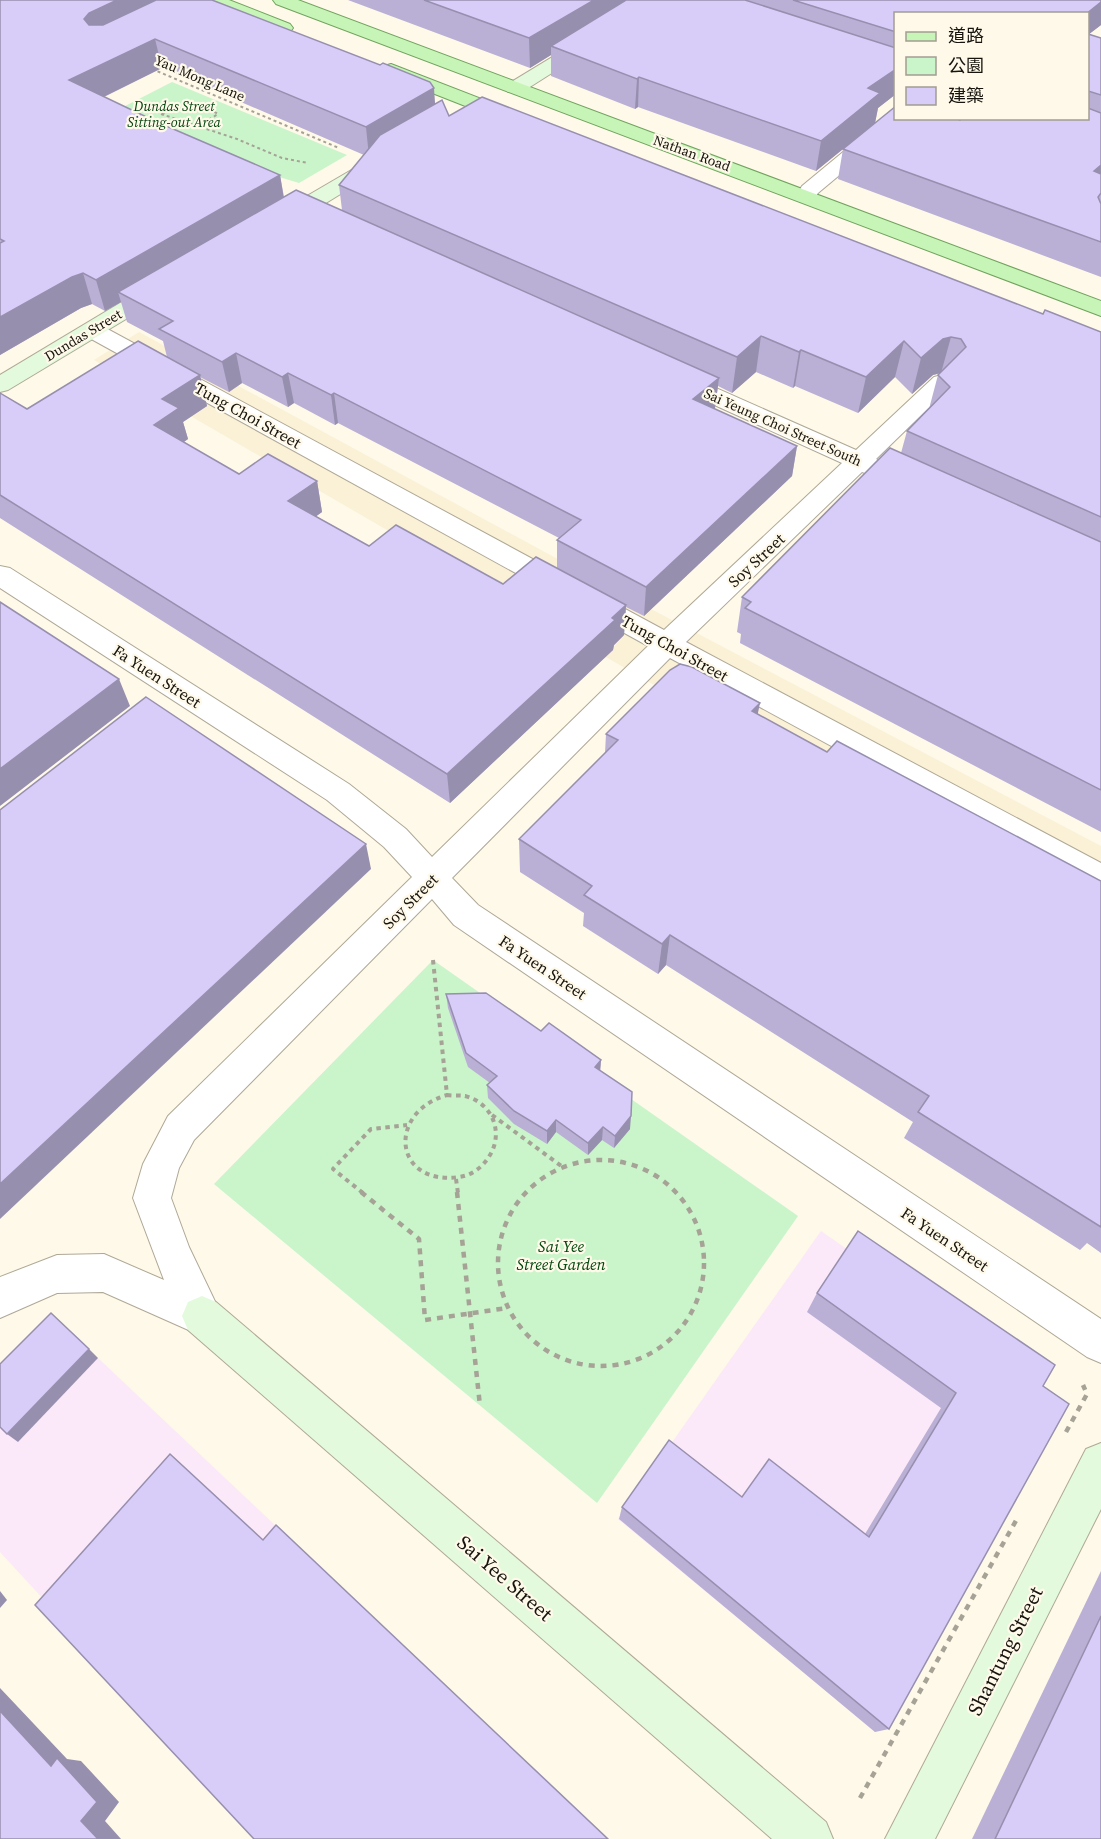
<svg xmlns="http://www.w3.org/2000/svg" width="1101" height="1839" font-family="'Source Serif 4','Noto Sans TC',serif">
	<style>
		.built { fill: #faf1d6 }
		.education { fill: #fbe8f8 }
		.green { fill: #caf4ca }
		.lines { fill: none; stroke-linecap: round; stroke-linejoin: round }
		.street-casing { stroke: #afa896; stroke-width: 2 }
		.secondary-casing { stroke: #afa896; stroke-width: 2 }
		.primary-casing { stroke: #71a25e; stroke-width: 2 }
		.path-far2 { stroke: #a6a296; stroke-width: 2; stroke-dasharray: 3 3; stroke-linecap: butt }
		.path-far1 { stroke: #a6a296; stroke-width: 4; stroke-dasharray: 4.5 4.5; stroke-linecap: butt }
		.path { stroke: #a6a296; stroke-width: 4.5; stroke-dasharray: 6 6; stroke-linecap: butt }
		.street { fill: #fff; fill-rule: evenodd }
		.secondary { fill: #e3fadc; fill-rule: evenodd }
		.primary { fill: #c7f5b8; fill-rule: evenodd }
		.wall { fill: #baafd5; fill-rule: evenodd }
		.shaded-wall { fill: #978fae }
		.building { fill: #d8ccf8; stroke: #978fae; stroke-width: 1.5 }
		.labels { text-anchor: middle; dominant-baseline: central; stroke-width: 4.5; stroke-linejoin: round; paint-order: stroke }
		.far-street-label { font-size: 14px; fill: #17140e; stroke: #fef9e9 }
		.far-park-label { font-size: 14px; font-style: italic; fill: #02460e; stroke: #fef9e9 }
		.street-label { font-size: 16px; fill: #17140e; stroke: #fef9e9 }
		.park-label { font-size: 16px; font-style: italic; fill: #02460e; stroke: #fef9e9 }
		.near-street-label { font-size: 20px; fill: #17140e; stroke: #fef9e9 }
	</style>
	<rect width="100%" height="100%" fill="#fef9e9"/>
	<path class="built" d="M139,332L613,589L1101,846V933L649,682L94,360Z"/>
	<g class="education">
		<path d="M821,1231L1061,1399L875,1732L618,1519Z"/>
		<path d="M98,1358L492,1730L58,1615L0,1552V1423L18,1441Z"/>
	</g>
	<g class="green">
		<path d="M172,82L347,155L299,183L96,121Z"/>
		<path d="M433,960L798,1216L597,1503L214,1184Z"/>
	</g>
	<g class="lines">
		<defs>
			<g id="street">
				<path d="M896,112V118H905L903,122L818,193L813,200L806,202L799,200L796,196L802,186L889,114Z"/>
				<path d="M92,323L100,325L664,630L842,463L666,383L662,378L666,373L674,371L682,373L856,450L934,377L942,375L950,377L954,382L950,387L876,459L888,464L892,470L888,476L879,478L862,472L686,642L1101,863V891L1090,887L670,658L452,878L478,905L1101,1319V1363L1087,1357L454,925L432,899L194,1140L179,1168L171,1198L189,1247L222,1316L216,1330L202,1336L103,1292L57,1293L0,1318V1277L57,1255L104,1254L164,1280L133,1198L143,1164L168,1116L412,877L384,847L327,800L0,588V566L10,568L349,784L406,829L432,857L648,646L84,335L80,330L84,325Z"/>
			</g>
			<g id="secondary">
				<path d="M646,0H667L522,92H508L505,88L508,84Z"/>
				<path d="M379,156L386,158L389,162L386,166L287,227L279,228L271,227L268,222L271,217L372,158Z"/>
				<path d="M163,280L171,282L174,287L171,292L8,390L0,392V375L155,282Z"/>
				<path d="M202,1296L216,1302L826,1822L833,1839H772L188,1330L182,1316L188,1302Z"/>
				<path d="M1101,1443V1509L935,1839H885L1086,1449Z"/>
			</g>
			<g id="primary">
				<path d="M204,0H229L290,24L293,28L290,32H278L207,4Z"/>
				<path d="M273,0H298L1101,301V316L276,4Z"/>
				<path d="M391,64L520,114L523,118L520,122H506L384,74L382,70L384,66Z"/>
			</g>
		</defs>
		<use href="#street" class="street-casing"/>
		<use href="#secondary" class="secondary-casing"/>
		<use href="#primary" class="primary-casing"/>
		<g class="path-far2">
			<path d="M152,69L339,148"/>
			<path d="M161,114L237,139L282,158L308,163"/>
			<path d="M162,114C181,108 200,102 218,114L197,127"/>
		</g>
		<g class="path-far1">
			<path d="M433,960L447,1095"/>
			<path d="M447,1095C453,1096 460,1095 465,1096C489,1102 502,1126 493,1149C487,1163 475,1175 459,1177C394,1186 386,1113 447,1095Z"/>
			<path d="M492,1115L564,1168"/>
			<path d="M456,1179L458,1193"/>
			<path d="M363,1193L333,1169L371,1129L407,1125"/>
		</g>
		<g class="path">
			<circle cx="601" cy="1263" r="103"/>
			<path d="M361,1192L419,1239L425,1320L507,1308"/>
			<path d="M457,1192L480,1406"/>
			<path d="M1066,1432L1087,1394L1083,1385"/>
			<path d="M860,1798L1018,1517"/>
		</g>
		<use href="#street" class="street"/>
		<use href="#secondary" class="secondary"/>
		<use href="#primary" class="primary"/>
	</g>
	<g class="wall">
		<path d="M0,0L435,104L449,116L1043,314L1101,332V832L740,643L741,634L737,632L742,597L901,453L907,431L929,409L938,375L940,373L933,375L912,394L895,377L858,413L795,386L793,388L756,372L732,393L718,386L715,408L714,409L797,446L792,476L644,616L626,607L624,635L614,645L613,650L450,803L0,518V393L27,409L167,357L163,341L127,322L121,302L105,311L92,304L81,308L0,355ZM162,68L364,155L339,185L342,210L284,197L280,175L157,122L104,97ZM200,377L229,392L242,383L288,407L294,403L335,425L338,423L559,538L557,540V568L503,584L369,546L316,516L322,512L317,481L239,474L184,442L188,439L183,422L207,406Z"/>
		<path d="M348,0H1101V25L1089,34L1101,38V277L838,179L843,149L816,171L638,107L635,109L551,76V55L530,68ZM896,14H1088V118L960,120L875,123L878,108L896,94Z"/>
		<path d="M758,715L827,752L1101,881V1253L1087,1243L1080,1250L904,1138L913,1122L666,965L658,974L583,926L584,913L520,872L519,839L605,753L606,734Z"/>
		<path d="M446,994L541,1031L601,1060L600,1070L630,1129L614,1148L602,1140L588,1155L556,1132L547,1144L514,1124L488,1098L487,1085L490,1083L468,1067L448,1008Z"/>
		<path d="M817,1293L1043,1386L889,1729L875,1732L619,1519L622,1507L742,1497L865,1534L941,1408L807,1312Z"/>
		<path d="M1101,1571V1839H972Z"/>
	</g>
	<g class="shaded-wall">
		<path d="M117,0H165L96,42L84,19L89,13Z"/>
		<path d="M594,0H642L551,46V55L530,68L529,38Z"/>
		<path d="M1101,2V25L1088,35V14H1086Z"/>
		<path d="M155,39L162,68L77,110L69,80Z"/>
		<path d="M896,69V94L878,108L875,123L816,171L821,141L868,88Z"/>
		<path d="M639,77L638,107L635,109L637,79Z"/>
		<path d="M434,88L436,118L369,157L366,127Z"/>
		<path d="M1101,165V185L1094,171Z"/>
		<path d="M280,175L285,206L118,292L121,302L105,311L96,280Z"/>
		<path d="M83,273L92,304L81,308L0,355V317L72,277Z"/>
		<path d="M761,336L756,372L732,393L737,357Z"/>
		<path d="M951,337L941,373L933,375L912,394L921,358L943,339Z"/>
		<path d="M904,341L895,377L858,413L866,377Z"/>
		<path d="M801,350L795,386L793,388L799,352Z"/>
		<path d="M236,353L242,383L229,392L222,362Z"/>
		<path d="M288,373L294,403L288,407L282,377Z"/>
		<path d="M200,375L207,406L183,422L188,439L163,456L154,425L162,399Z"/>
		<path d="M719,378L715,408L690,429L693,399Z"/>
		<path d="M334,393L338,423L335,425L331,395Z"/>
		<path d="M797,446L792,476L644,616L646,587Z"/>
		<path d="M317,481L322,512L295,532L288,501Z"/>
		<path d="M626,605L624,635L614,645L613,650L450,803L447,774Z"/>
		<path d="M119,679L130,706L0,806V769Z"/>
		<path d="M760,703L753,737L752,711Z"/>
		<path d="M366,844L371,869L0,1219V1184Z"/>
		<path d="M670,935L666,965L658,974L662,944Z"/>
		<path d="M601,1060L600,1073L595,1067Z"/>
		<path d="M631,1116L630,1129L614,1148L615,1136Z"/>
		<path d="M556,1120V1132L547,1144V1131Z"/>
		<path d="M603,1127L602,1140L588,1155V1143Z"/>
		<path d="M89,1349L98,1358L18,1442L7,1434Z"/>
		<path d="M0,1591L7,1600L0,1608Z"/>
		<path d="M0,1688L67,1759L81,1761L119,1802L105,1821L121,1839H98L81,1821L0,1711Z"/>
	</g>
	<g class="building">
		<path d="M0,0H117L89,13L84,19L89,25H103L156,0H212L380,65L383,63L430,82L434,88L366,127L155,39L69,80L157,122L280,175L96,280L83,273L72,277L0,317V243L4,241L0,239Z"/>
		<path d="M424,0H594L529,38Z"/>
		<path d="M626,0H745L896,48V69L868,88L880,93L821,141L639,77L637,79L551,46Z"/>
		<path d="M793,0H1101V2L1086,14H896V32Z"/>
		<path d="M1088,34L1101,38V95L1088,91Z"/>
		<path d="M482,97L1043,314L1045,310L1101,332V517L907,431L950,387L938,375L966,347L961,339L951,337L943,339L921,358L904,341L866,377L801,350L799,352L761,336L737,357L339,185L380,135L442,100L449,116Z"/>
		<path d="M896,106V118H955L960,120L962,118H1088V108L1101,113V165L1094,171L1101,174V193L1098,197L1101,204V242L843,149Z"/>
		<path d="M296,190L719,378L693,399L797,446L646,587L557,540L581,520L334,393L331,395L288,373L282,377L236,353L222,362L159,329L173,321L118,292Z"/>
		<path d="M138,341L200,375L162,399L179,408L154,425L239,474L268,454L317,481L288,501L369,546L396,525L503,584L536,557L626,605L612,618L615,620L447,774L0,495V393L27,409Z"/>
		<path d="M890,448L1101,542V790L745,608L751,602L742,597Z"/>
		<path d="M0,602L119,679L0,769Z"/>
		<path d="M680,664L692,667L760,703L752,711L827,752L837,741L1101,881V1227L918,1112L929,1096L670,935L662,944L584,895L592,886L519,839L618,740L606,734L670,670Z"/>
		<path d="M146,697L366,844L0,1184V810Z"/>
		<path d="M486,993L541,1031L549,1023L601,1060L595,1067L632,1092L631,1116L615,1136L603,1127L588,1143L556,1120L547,1131L514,1111L487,1085L497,1076L466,1053L446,994Z"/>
		<path d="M858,1231L1055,1365L1043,1386L1069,1404L889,1729L622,1507L669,1440L742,1497L769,1459L869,1537L956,1393L817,1293Z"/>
		<path d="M51,1313L89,1349L7,1434L0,1427V1364Z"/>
		<path d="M170,1454L263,1540L276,1525L608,1839H254L35,1605Z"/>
		<path d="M1101,1616V1839H995Z"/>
		<path d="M0,1711L51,1766L57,1758L97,1802L81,1821L98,1839H0Z"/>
	</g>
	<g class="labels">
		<g class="far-street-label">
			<text transform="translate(200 78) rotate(23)">Yau Mong Lane</text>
			<text transform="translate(692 153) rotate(20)">Nathan Road</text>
			<text transform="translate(83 335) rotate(-31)">Dundas Street</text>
			<text transform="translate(783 427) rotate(24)">Sai Yeung Choi Street South</text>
		</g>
		<g class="far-park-label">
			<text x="174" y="106">Dundas Street<tspan x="174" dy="16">Sitting-out Area</tspan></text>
		</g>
		<g class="street-label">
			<text transform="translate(248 415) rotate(29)">Tung Choi Street</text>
			<text transform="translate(756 560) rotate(-43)">Soy Street</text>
			<text transform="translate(675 648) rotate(29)">Tung Choi Street</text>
			<text transform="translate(157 676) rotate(33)">Fa Yuen Street</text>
			<text transform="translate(410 901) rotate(-45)">Soy Street</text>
			<text transform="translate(543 967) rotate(34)">Fa Yuen Street</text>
			<text transform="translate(945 1239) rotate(34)">Fa Yuen Street</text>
		</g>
		<g class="park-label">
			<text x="561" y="1246">Sai Yee<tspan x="561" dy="18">Street Garden</tspan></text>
		</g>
		<g class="near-street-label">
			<text transform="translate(505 1578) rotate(41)">Sai Yee Street</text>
			<text transform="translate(1005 1651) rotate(-63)">Shantung Street</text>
		</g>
	</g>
	<rect x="894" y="12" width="195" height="108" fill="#fef9e9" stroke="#a29d91" stroke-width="1.5"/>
	<rect x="906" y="32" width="30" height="9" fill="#c7f5b8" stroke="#a29d91" stroke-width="1.5"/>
	<text x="948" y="42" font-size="18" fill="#17140e">道路</text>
	<rect x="906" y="57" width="30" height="18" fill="#caf4ca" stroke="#a29d91" stroke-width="1.5"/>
	<text x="948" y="72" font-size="18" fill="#17140e">公園</text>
	<rect x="906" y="87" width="30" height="18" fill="#d8ccf8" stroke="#a29d91" stroke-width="1.5"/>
	<text x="948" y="102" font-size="18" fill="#17140e">建築</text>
</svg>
